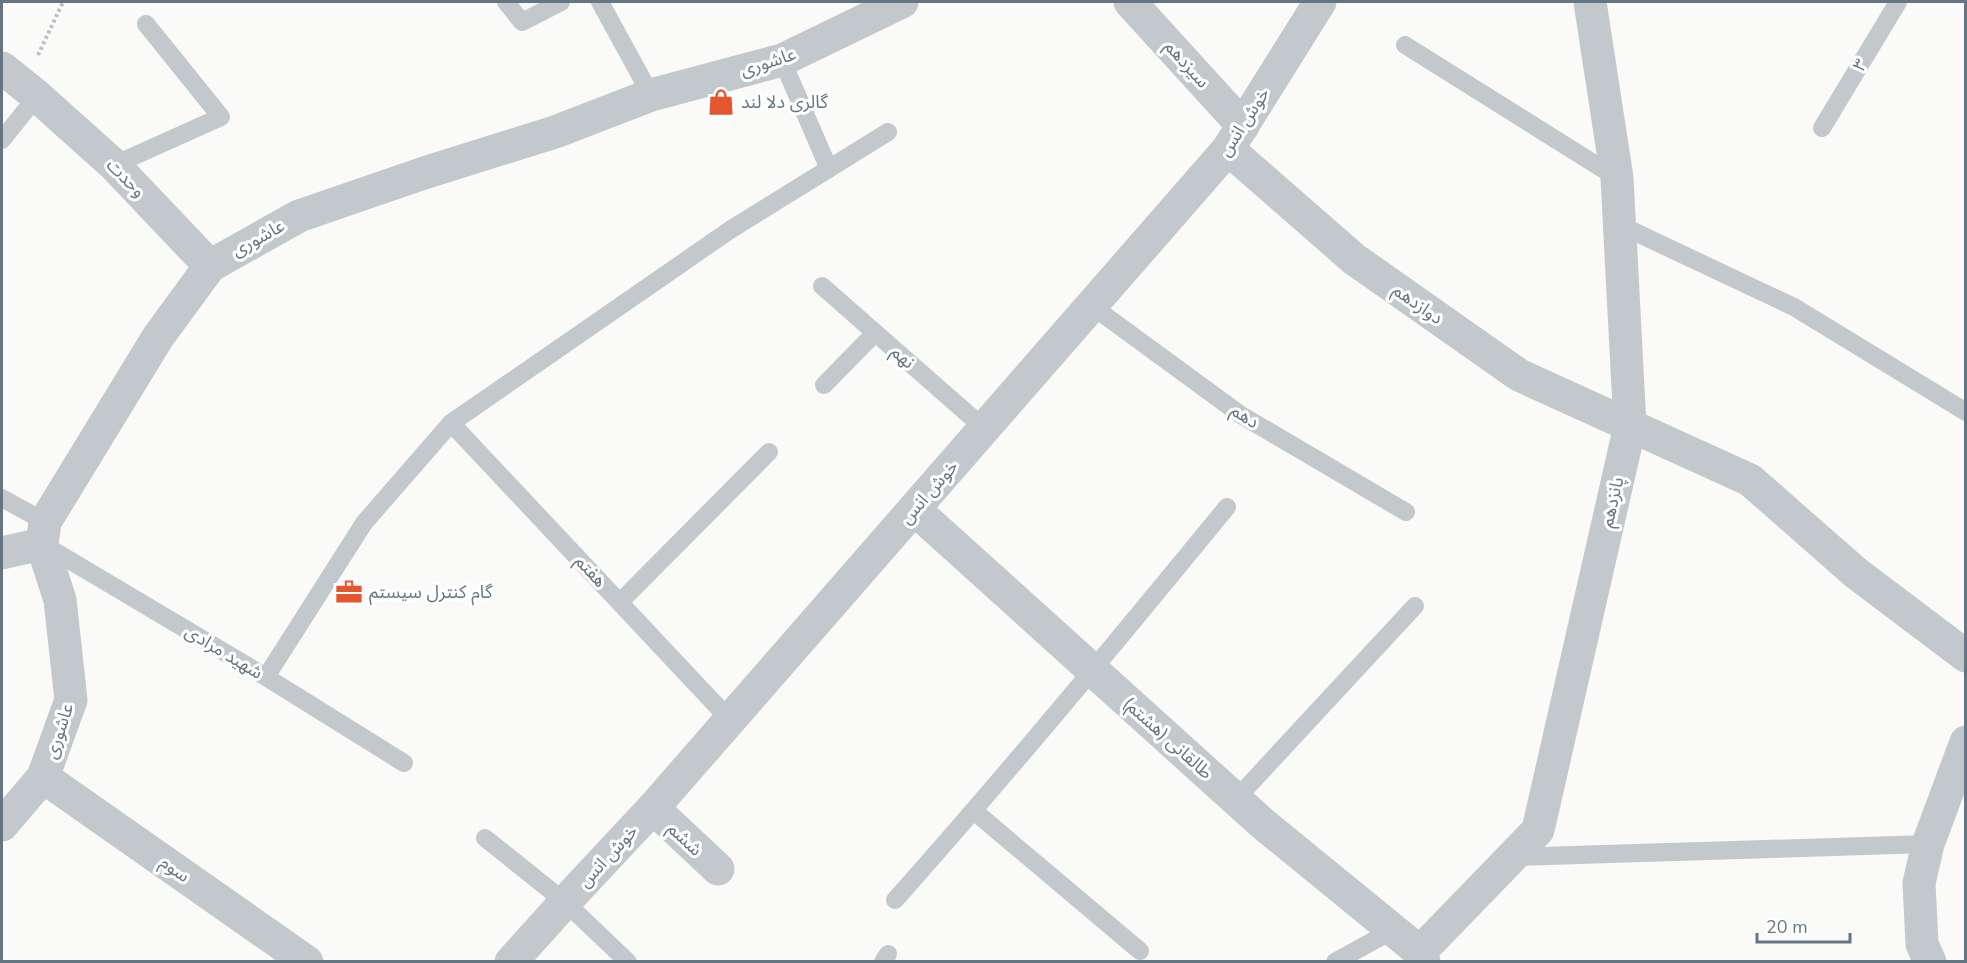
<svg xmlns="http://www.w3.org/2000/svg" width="1967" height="963" font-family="'Nunito Sans','Noto Sans Arabic',sans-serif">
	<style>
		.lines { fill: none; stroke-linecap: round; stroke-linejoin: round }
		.path { stroke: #bbbfc2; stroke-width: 4; stroke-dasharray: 3 3; stroke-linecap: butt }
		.lane { stroke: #c3c8cc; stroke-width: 18 }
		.street { stroke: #c3c8cc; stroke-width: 33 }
		.labels { text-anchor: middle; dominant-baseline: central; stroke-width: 6; stroke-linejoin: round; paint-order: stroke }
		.street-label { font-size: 18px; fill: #657683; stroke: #fff }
		.poi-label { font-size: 18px; fill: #657683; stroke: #fff; text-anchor: start }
	</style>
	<rect width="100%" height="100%" fill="#fafaf8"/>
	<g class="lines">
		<path class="path" d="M38,55L63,2"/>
		<g class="lane">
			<path d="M506,2L522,22L561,2"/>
			<path d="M600,2L651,95"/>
			<path d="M1405,45L1617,178"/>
			<path d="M782,60L829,169"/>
			<path d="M1822,128L1898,2"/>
			<path d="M2,140L37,96"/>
			<path d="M114,165L221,117L146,24"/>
			<path d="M1620,225L1794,307L1966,412"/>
			<path d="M822,286L985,429"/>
			<path d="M1092,306L1241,415L1406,512"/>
			<path d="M824,385L875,333"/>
			<path d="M451,423L730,720"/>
			<path d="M2,498L45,522"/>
			<path d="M44,545L266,677L404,763"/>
			<path d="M620,602L769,452"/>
			<path d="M266,677L364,523L451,423L730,230L888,132"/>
			<path d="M1236,799L1415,606"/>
			<path d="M974,811L1140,951"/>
			<path d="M485,838L565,902L628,962"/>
			<path d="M1512,857L1928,844"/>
			<path d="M895,900C1009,772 1118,640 1227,507"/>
			<path d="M883,962L888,954"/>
			<path d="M1335,962L1393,930"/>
		</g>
		<g class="street">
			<path d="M1130,2L1243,126"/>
			<path d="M2,68L37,96L114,165L210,266"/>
			<path d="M1228,149L1354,259L1519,375L1750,480L1856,573L1966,656"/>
			<path d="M914,509L1262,823L1420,952L1424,962"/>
			<path d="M2,553L42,544"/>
			<path d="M43,777L307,962"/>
			<path d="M653,808L718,869"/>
			<path d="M2,825L43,777L71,700L60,600L42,544L45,522L158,337L210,266L299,216L424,173L555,132L651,95L782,60L902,2"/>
			<path d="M1420,952L1538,830L1630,426L1617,178L1590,2"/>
			<path d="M511,962L565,902L653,808L1228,149L1320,2"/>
			<path d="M1930,962L1922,944L1919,883L1928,844L1966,742"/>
		</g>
	</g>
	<defs>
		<symbol id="shop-bare" viewBox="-9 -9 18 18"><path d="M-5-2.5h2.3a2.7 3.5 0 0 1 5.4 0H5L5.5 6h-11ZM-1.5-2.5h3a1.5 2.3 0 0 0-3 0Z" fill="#e4572e" stroke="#fff" stroke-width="2.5" paint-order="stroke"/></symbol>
		<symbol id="office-bare" viewBox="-9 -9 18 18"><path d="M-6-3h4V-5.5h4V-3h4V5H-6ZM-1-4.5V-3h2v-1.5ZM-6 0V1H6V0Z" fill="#e4572e" stroke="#fff" stroke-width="2.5" paint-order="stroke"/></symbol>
	</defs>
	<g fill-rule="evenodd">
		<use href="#shop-bare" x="702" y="83" width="38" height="38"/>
		<use href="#office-bare" x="330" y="573" width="38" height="38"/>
	</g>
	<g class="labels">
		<g class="street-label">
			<text transform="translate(768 62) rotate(-18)">عاشوری</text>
			<text transform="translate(1187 64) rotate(48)">سیزدهم</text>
			<text transform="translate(1860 65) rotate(-59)">۳</text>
			<text transform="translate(1244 122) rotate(-57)">خوش انس</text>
			<text transform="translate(126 178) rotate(45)">وحدت</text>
			<text transform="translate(258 238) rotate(-29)">عاشوری</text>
			<text transform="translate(1418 304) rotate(35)">دوازدهم</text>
			<text transform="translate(903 357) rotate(41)">نهم</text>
			<text transform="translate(1245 416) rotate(33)">دهم</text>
			<text transform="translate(929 492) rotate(-49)">خوش انس</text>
			<text transform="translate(1612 502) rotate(-77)">پانزدهم</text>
			<text transform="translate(591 571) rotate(47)">هفتم</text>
			<text transform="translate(224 652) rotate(31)">شهید مرادی</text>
			<text transform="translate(59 731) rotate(-72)">عاشوری</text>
			<text transform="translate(1168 738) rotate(42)">طالقانی (هشتم)</text>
			<text transform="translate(685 839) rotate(43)">ششم</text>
			<text transform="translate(608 856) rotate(-47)">خوش انس</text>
			<text transform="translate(175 869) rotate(35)">سوم</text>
		</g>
		<g class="poi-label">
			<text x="741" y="102">گالری دلا لند</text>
			<text x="369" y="592">گام کنترل سیستم</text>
		</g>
	</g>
	<rect width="1967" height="963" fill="none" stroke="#657683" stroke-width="6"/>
	<path d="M1757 933v9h93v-9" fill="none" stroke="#657683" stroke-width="3"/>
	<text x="1766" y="933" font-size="18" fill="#657683" stroke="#ffffff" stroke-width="4.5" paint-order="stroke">20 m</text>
</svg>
